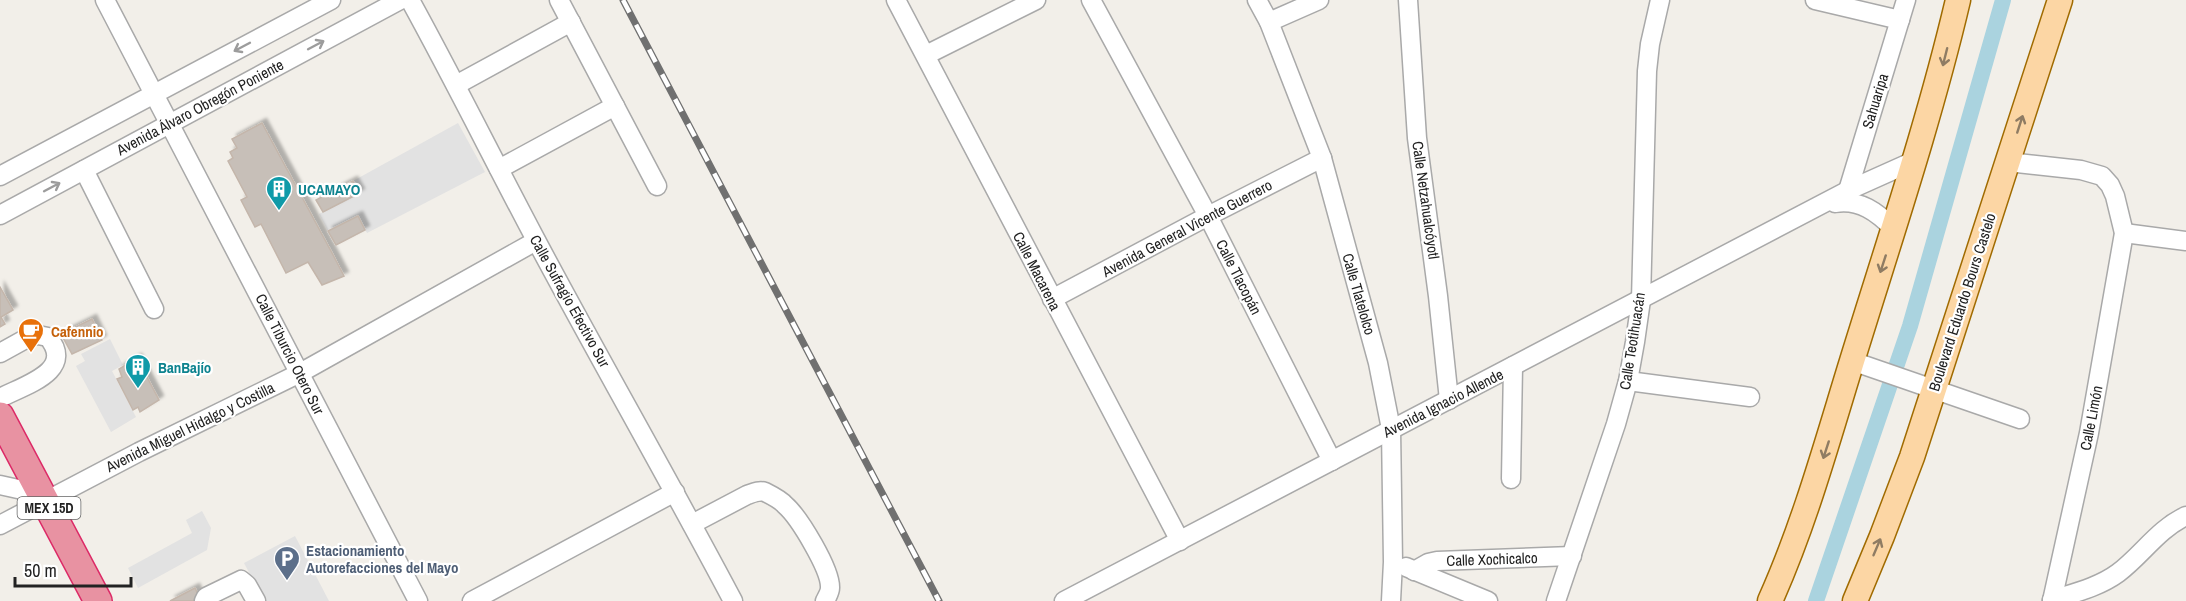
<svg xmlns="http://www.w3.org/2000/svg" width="2186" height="601" font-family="'Archivo Narrow',sans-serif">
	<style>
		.parking { fill: #e2e2e2 }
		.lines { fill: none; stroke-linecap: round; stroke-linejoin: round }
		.canal { stroke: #aad3df; stroke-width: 16 }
		.building { fill: #c7bfb8; stroke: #c4b6ab; stroke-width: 1.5; filter: url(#shadow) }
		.minor-casing { stroke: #a9a9a9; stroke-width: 21 }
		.major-casing { stroke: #a06b00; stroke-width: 27 }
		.highway-casing { stroke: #dc2a67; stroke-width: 30 }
		.minor { stroke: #fff; stroke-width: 18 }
		.major { stroke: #fcd6a4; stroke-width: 24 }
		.highway { stroke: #e892a2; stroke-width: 27 }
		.rail-casing { stroke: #707070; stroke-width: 7 }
		.rail { stroke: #fff; stroke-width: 4.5; stroke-dasharray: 14; stroke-linecap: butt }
		.oneway { stroke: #9c9c9c }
		.oneway2 { stroke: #8f7c63 }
		.labels { text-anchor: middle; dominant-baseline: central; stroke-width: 4.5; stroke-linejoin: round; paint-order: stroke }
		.shield { fill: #fff; stroke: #646464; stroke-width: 1.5 }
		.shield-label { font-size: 14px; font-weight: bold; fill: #222 }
		.street-label { font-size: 15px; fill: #222; stroke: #fff }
		.culture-label { font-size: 15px; font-weight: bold; fill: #0d838f; stroke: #fff; text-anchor: start }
		.food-label { font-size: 15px; font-weight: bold; fill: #c56008; stroke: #fff; text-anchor: start }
		.service-label { font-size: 15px; font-weight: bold; fill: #4e5e75; stroke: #fff; text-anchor: start }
	</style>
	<defs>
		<filter id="shadow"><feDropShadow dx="4.5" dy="-4.5" stdDeviation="1.5" flood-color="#0004"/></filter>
	</defs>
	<rect width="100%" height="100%" fill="#f2efe9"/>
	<g class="parking">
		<path d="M458,123L485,172L367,233L358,216L328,231L319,214L359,193L353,181Z"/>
		<path d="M110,339L123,365L112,371L136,417L111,432L76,366L85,361L81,354Z"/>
		<path d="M202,511L211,528L207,550L138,588L128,568L192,533L186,520Z"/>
		<path d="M295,536L329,601H264L244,563Z"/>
	</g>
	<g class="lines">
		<path class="canal" d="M1816,601L1910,326L2003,0"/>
	</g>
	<g class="building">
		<path d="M262,123L332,253L344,276L322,285L308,262L286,273L261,224L255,227L241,200L247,197L228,161L233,158L230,152L237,148L232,139Z"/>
		<path d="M353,181L360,193L323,212L316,200Z"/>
		<path d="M358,216L365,230L336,245L328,231Z"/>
		<path d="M0,287L13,310L1,317L5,324L0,327Z"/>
		<path d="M92,319L102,340L72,354L61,334Z"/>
		<path d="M137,358L159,400L140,412L138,407L133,410L117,379L122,377L119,369Z"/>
		<path d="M195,588L201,601H170Z"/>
	</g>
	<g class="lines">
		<defs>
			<g id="minor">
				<path d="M105,0L418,601"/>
				<path d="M410,0C454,80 494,161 537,242C601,362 669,480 733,601"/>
				<path d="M559,0L657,186"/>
				<path d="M896,0L1180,541"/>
				<path d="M1091,0L1208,216L1332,461"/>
				<path d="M1257,0L1269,22L1322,158L1378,363L1391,429L1393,562L1391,601"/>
				<path d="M1408,0L1417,138L1438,296L1449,400"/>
				<path d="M1815,0L1900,20"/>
				<path d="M1269,22L1319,0"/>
				<path d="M926,55L1036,0"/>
				<path d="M456,85L571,22"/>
				<path d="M2008,162L2081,170L2102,176L2110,185L2115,196L2124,233L2089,433L2052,601"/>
				<path d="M499,169L615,106"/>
				<path d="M84,170L154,309"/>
				<path d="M0,176L331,0"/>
				<path d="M1846,197L1906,0"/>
				<path d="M1835,203C1860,199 1877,212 1894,229"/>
				<path d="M0,215L400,0"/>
				<path d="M2124,233L2186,241"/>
				<path d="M1052,299L1208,216L1322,158"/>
				<path d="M0,353L29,337L38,335L48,337C76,371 25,385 0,398"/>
				<path d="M1852,361L2020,419"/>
				<path d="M1628,381L1750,397"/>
				<path d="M1511,479L1513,366"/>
				<path d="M0,485L18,489L38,487"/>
				<path d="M692,524L747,495C753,493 759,490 765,492C771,495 781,500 785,505C799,517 831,570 830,588C830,592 827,597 825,601"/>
				<path d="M0,525L139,452L300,373L536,241"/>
				<path d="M1406,567L1488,601"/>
				<path d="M1414,571L1428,563L1437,561L1572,556"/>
				<path d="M2052,600C2074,593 2099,587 2118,573C2142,555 2158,529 2186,516"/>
				<path d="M204,601L206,597L241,580L247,585L256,601"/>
				<path d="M472,601L675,492"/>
				<path d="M1064,601L1849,190L1916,160"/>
				<path d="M1556,601L1616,424L1628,381L1635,342L1641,300L1647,71L1650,44L1660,0"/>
			</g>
			<g id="major">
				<path d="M1770,601C1805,523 1827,442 1852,361C1889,241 1929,123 1958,0"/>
				<path d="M1855,601L1882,536L1912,457L2060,0"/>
			</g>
			<path id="highway" d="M0,416L98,601"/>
		</defs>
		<use href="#minor" class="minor-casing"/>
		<use href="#major" class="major-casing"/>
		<use href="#highway" class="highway-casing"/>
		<use href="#minor" class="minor"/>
		<use href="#major" class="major"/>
		<use href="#highway" class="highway"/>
		<defs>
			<path id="rail" d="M623,0L939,601"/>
		</defs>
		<use href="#rail" class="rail-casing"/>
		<use href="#rail" class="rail"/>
	</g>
	<defs><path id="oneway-shaft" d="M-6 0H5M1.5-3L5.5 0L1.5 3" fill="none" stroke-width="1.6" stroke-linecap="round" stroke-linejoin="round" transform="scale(1.5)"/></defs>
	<g class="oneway">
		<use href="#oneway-shaft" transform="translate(316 45) rotate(-28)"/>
		<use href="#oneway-shaft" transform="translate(242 47) rotate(152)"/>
		<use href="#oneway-shaft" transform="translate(52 187) rotate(-28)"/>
	</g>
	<g class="oneway2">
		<use href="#oneway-shaft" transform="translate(1945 57) rotate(104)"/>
		<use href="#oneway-shaft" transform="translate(2020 124) rotate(-72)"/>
		<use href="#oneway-shaft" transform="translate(1883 264) rotate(108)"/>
		<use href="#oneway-shaft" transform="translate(1826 450) rotate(108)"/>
		<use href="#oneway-shaft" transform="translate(1877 547) rotate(-67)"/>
	</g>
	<defs>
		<symbol id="building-pin" viewBox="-11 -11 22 30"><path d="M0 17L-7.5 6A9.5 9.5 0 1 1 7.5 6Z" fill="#0f9aa8" stroke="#fff"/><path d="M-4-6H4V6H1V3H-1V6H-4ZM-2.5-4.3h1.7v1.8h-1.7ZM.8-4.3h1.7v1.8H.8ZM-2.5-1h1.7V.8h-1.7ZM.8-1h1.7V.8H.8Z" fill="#fff"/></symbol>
		<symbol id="cafe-pin" viewBox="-11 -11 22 30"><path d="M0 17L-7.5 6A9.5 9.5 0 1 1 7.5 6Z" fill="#e8710a" stroke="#fff"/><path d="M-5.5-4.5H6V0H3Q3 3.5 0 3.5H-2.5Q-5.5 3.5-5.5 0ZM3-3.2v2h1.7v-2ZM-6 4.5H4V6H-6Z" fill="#fff"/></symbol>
		<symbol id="parking-pin" viewBox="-11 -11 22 30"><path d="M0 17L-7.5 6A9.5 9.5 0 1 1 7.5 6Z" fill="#5c6f8a" stroke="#fff"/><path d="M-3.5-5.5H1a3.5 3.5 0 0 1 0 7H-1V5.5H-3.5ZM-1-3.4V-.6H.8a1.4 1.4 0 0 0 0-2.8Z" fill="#fff"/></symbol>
	</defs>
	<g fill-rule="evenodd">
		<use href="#building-pin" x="264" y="174" width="30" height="40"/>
		<use href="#cafe-pin" x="16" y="316" width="30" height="40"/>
		<use href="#building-pin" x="123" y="352" width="30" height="40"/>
		<use href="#parking-pin" x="272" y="544" width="30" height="40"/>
	</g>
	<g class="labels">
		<rect class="shield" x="17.5" y="497" width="63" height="22" rx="4.5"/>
		<g class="shield-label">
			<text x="49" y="508">MEX 15D</text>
		</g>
		<g class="street-label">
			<text transform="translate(1875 101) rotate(-73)">Sahuaripa</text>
			<text transform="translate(200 107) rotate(-28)">Avenida Álvaro Obregón Poniente</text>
			<text transform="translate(1426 200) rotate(82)">Calle Netzahualcóyotl</text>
			<text transform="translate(1187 228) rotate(-28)">Avenida General Vicente Guerrero</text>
			<text transform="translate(1037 271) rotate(63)">Calle Macarena</text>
			<text transform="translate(1239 277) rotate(63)">Calle Tlacopán</text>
			<text transform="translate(1359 294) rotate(74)">Calle Tlatelolco</text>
			<text transform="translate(570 301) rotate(61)">Calle Sufragio Efectivo Sur</text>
			<text transform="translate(1962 302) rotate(-72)">Boulevard Eduardo Bours Castelo</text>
			<text transform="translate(1632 341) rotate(-81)">Calle Teotihuacán</text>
			<text transform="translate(290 354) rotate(63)">Calle Tiburcio Otero Sur</text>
			<text transform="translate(1443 403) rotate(-27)">Avenida Ignacio Allende</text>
			<text transform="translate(2091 418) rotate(-79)">Calle Limón</text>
			<text transform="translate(190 427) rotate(-26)">Avenida Miguel Hidalgo y Costilla</text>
			<text transform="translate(1492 559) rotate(-2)">Calle Xochicalco</text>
		</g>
		<g class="culture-label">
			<text x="298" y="189">UCAMAYO</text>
			<text x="158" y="367">BanBajío</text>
		</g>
		<g class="food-label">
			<text x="51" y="331">Cafennio</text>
		</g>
		<g class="service-label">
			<text x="306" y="550">Estacionamiento<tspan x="306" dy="17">Autorefacciones del Mayo</tspan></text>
		</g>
	</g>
	<path d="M15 577v9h116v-9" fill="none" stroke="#222222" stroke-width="3"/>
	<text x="24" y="577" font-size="18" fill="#222222" stroke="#ffffff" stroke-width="4.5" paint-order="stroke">50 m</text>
</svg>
